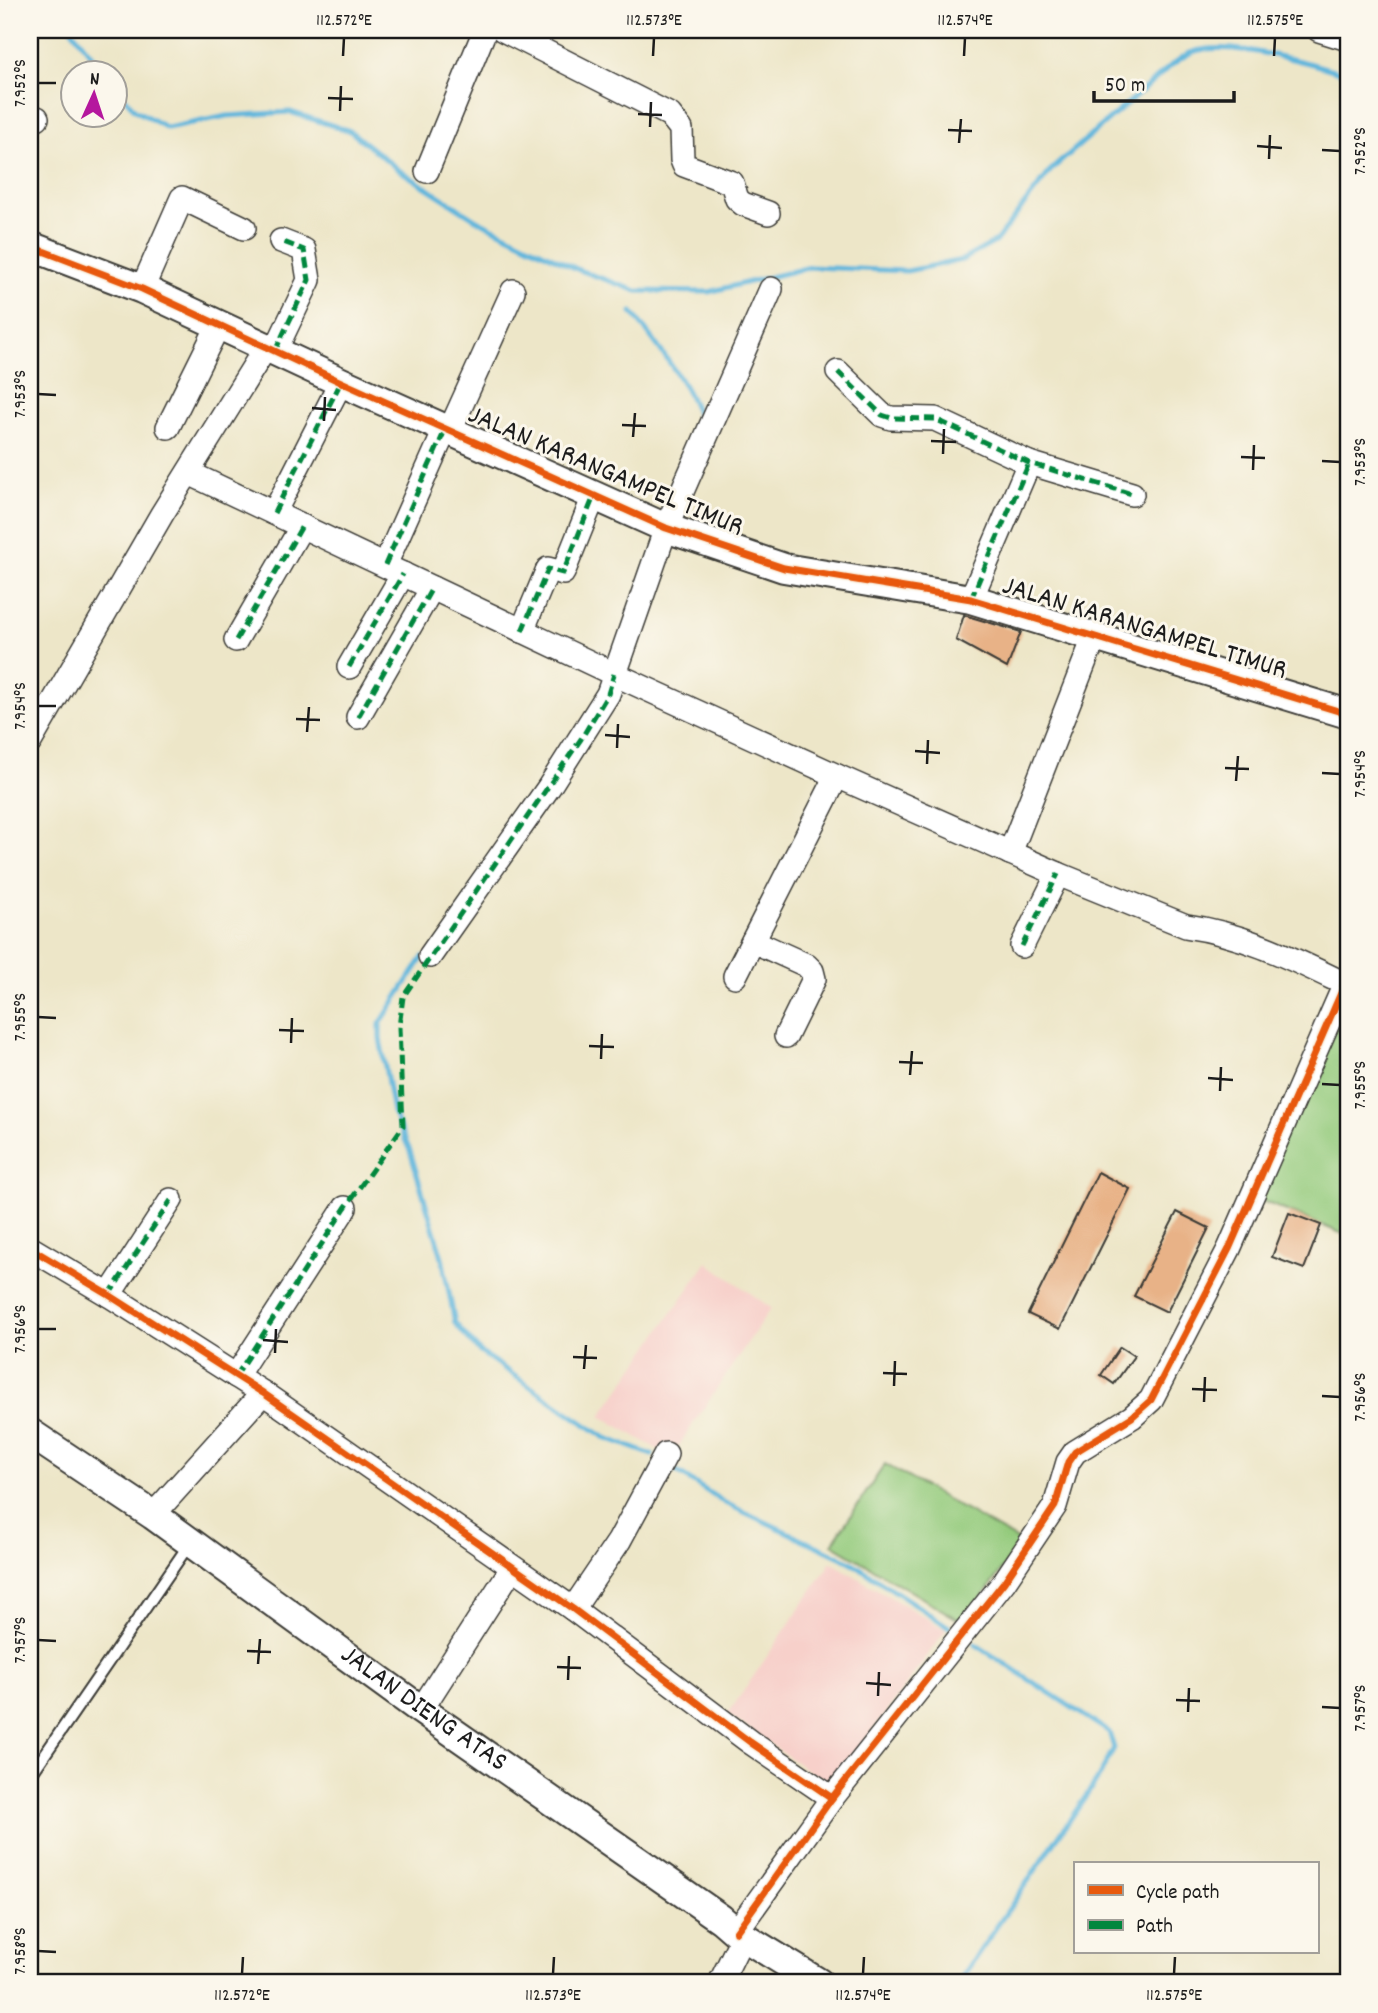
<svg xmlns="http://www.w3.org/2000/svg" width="1378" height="2013" font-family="Dekko,sans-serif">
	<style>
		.built { fill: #f7d0ca }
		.green { fill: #94cb7d; stroke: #58744c; stroke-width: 2 }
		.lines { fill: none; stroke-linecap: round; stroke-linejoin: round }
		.stream { stroke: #60b6dc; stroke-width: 5 }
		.building { fill: #e8b287 }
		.service-casing { stroke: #3b3a36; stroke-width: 14 }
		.minor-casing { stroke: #3b3a36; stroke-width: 26 }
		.tertiary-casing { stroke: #3b3a36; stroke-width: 32 }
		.service { stroke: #fff; stroke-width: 10 }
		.minor { stroke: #fff; stroke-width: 23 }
		.tertiary { stroke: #fff; stroke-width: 28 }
		.quiet { stroke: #00873e; stroke-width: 5; stroke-dasharray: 10 5; stroke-linecap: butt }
		.cycleway-casing { stroke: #fbf7ec; stroke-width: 11 }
		.cycleway { stroke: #e8590c; stroke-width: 7 }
		.ticks { fill: none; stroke: #1c1c1c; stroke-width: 2.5 }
		.labels { text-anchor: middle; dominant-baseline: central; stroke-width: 6; stroke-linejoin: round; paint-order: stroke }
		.street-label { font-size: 28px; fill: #1c1c1c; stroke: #fbf7ec }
		.neatline { fill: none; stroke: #1c1c1c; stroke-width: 2.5 }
		.ticks-label { font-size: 18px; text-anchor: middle; fill: #1c1c1c }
	</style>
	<rect width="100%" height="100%" fill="#fbf7ec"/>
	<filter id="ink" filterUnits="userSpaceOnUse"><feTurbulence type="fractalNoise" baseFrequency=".0143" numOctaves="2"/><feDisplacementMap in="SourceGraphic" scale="14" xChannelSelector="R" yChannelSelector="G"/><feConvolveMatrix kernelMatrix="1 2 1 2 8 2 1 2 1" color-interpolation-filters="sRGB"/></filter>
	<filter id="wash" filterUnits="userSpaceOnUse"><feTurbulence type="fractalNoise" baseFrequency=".00686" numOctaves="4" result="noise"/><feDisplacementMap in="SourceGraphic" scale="28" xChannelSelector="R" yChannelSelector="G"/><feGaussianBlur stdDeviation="1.57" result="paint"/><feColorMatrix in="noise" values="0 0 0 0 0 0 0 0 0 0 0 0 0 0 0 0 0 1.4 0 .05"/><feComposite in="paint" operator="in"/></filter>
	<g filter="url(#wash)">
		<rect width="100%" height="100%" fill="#ede6c8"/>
		<g class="built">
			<path d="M707,1262L771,1308L671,1457L601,1416Z"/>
			<path d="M831,1562L946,1630L831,1787L728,1714Z"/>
		</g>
		<g class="green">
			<path d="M1348,993V1236L1257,1199Z"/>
			<path d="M885,1464L1021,1542L964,1623L832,1544Z"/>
		</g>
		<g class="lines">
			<g class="stream">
				<path d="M72,30L106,74"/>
				<path d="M116,86L135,110L167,128L227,116L290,112L350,131L399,170L477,220L579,270L637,291L709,292L810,267L907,271L962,260L995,242L1052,169L1174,63C1179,60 1186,54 1193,52C1227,40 1314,63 1348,75"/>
				<path d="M632,312C650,336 703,401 699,430"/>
				<path d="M423,957L380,1024V1038L393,1112L410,1151L442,1257L455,1323L480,1352L604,1437L652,1455"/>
				<path d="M676,1471L725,1503L851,1562L949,1627"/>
				<path d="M958,1983L1097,1780L1114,1748L1109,1732L975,1644"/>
			</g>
		</g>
		<g id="blocks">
			<g class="building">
				<path d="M964,615L1021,632L1007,668L956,640Z"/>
				<path d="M1098,1172L1130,1189L1060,1329L1028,1314Z"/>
				<path d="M1177,1212L1209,1228L1167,1312L1134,1296Z"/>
				<path d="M1289,1213L1321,1225L1304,1269L1272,1257Z"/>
				<path d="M1120,1347L1134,1356L1114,1384L1101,1375Z"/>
			</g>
		</g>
	</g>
	<g filter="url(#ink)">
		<use href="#blocks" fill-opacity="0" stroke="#3b3a36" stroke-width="2"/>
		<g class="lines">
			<defs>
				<path id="service" d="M30,1776L190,1543"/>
				<g id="minor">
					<path d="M503,30L670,115L681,129L682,160L684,165L732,183L737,199L743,204L768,213"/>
					<path d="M1319,30L1348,39"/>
					<path d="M30,116L37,118"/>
					<path d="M427,171L485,30"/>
					<path d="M142,289L182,198L244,228"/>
					<path d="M275,351L309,280L304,250L281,241"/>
					<path d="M838,372L882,415L891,418L935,419L1029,463L1132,494"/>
					<path d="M168,427L219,324"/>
					<path d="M450,430L513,291"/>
					<path d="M189,473L614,674L837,776L1058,874L1186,926C1244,934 1293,959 1345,984"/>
					<path d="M274,513L341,382"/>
					<path d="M385,565L446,428"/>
					<path d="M971,599L1029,463"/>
					<path d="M522,631L548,569L563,573L594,496"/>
					<path d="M236,640L302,526"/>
					<path d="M349,667L403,574"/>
					<path d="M358,717L432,588"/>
					<path d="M30,742L162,514L266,347"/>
					<path d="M1010,853L1094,638"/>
					<path d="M753,941L806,965L812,971L814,979L786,1036"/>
					<path d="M1022,946L1058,874"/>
					<path d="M430,956L549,787L608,694L666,528L771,289"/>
					<path d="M735,976L837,776"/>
					<path d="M30,1248L109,1295L263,1393L573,1609L750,1742L832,1798"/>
					<path d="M109,1295L171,1200"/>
					<path d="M236,1376L345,1208"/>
					<path d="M153,1515L263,1393"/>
					<path d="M573,1609L619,1541L666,1454"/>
					<path d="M421,1710L512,1568"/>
					<path d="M736,1932L832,1798L1004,1582L1055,1506L1068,1462L1075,1452L1132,1417L1151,1400L1229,1249L1348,977"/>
					<path d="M720,1983L743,1936"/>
				</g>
				<g id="tertiary">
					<path d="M30,246L142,289L341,382L666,528L784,568L971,599L1348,714"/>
					<path id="s1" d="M30,1433L153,1515L421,1710L721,1919L736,1932L819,1983"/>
				</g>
			</defs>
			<use href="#service" class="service-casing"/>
			<use href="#minor" class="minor-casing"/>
			<use href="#tertiary" class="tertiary-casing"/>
			<use href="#service" class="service"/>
			<use href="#minor" class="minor"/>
			<use href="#tertiary" class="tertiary"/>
			<g class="quiet">
				<path d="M30,116L37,118"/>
				<path d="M275,351L309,280L304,250L281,241"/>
				<path d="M838,372L882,415L891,418L935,419L1029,463L1132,494"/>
				<path d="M274,513L341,382"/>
				<path d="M385,565L446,428"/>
				<path d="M971,599L1029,463"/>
				<path d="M522,631L548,569L563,573L594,496"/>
				<path d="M236,640L302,526"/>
				<path d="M349,667L403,574"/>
				<path d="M358,717L432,588"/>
				<path d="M1022,946L1058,874"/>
				<path d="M109,1295L171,1200"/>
				<path d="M236,1376L345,1208L403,1126L399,1027L403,997L581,739L608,694L614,674"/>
			</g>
			<defs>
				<g id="cycleway">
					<path d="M30,246L142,289L341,382L666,528L784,568L971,599L1348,714"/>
					<path d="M30,1248L109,1295L263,1393L573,1609L750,1742L832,1798"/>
					<path d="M736,1932L832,1798L1004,1582L1055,1506L1068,1462L1075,1452L1132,1417L1151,1400L1229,1249L1348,977"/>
				</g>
			</defs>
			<use href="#cycleway" class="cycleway-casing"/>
			<use href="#cycleway" class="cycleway"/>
		</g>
	</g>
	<path class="ticks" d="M343,56L344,38M653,56L654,38M964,56L965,38M1274,56L1275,38M38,83H56M328,98L353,99M340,111L341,86M638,114L662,115M650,127L651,102M948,130L972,131M959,143L961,119M1257,146L1282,148M1322,150L1340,151M1269,159L1270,135M38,394L56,395M312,408L336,410M324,421L325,397M622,425L646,426M633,437L635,413M931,441L956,442M943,454L944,429M1241,457L1265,458M1322,461L1340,462M1253,470L1254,445M38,706H56M296,719L320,720M307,732L309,707M605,735L630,737M617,748L618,724M915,751L940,753M927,764L928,740M1225,768L1249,769M1322,773L1340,774M1236,781L1238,756M38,1017L56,1018M279,1030L304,1031M291,1043L292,1018M589,1046L614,1047M601,1059L602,1034M899,1062L923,1063M910,1075L912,1051M1208,1078L1233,1080M1322,1084L1340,1085M1220,1091L1221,1067M38,1329H56M263,1340L288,1342M275,1353L276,1329M573,1357L597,1358M584,1369L586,1345M883,1373L907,1374M894,1386L895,1361M1192,1389L1217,1390M1322,1396L1340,1397M1204,1402L1205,1377M38,1640L56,1641M247,1651L271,1652M258,1664L260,1639M557,1667L581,1668M568,1680L569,1656M866,1683L891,1685M878,1696L879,1672M1176,1700L1200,1701M1322,1707L1340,1708M1188,1712L1189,1688M38,1951L56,1952M242,1974L243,1957M553,1974L554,1957M863,1974L864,1957M1174,1974L1175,1957"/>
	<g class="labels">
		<g class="street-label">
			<text transform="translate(605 473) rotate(23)">JALAN KARANGAMPEL TIMUR</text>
			<text transform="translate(1144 630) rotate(17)">JALAN KARANGAMPEL TIMUR</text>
			<text stroke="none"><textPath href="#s1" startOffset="481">JALAN DIENG ATAS</textPath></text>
		</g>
	</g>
	<rect width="1378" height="2013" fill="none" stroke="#fbf7ec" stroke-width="77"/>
	<rect x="1074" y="1862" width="245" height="91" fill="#fbf7ec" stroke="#a29f99" stroke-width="2"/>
	<rect x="1088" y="1885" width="35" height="10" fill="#e8590c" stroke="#a29f99" stroke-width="2"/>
	<text x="1136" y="1898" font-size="21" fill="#1c1c1c">Cycle path</text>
	<rect x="1088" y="1920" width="35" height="10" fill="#00873e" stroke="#a29f99" stroke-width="2"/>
	<text x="1136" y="1932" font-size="21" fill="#1c1c1c">Path</text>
	<g transform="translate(94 94) rotate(3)"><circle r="33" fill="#fbf7ec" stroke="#a29f99" stroke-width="2"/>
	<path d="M0-5L12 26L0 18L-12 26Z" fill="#b5179e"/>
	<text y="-10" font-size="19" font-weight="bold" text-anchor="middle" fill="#1c1c1c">N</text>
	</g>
	<path d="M1094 91v10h140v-10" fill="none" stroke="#1c1c1c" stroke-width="3.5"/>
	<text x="1105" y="91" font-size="21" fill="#1c1c1c" stroke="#fbf7ec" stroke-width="5" paint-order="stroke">50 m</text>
	<rect x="38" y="38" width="1302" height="1936" class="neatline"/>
	<g class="ticks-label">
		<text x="344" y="25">112.572°E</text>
		<text x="654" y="25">112.573°E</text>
		<text x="965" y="25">112.574°E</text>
		<text x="1275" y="25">112.575°E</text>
		<text transform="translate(19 83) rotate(-90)" y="6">7.952°S</text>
		<text transform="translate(1359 151) rotate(-90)" y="6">7.952°S</text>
		<text transform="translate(19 394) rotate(-90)" y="6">7.953°S</text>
		<text transform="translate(1359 462) rotate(-90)" y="6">7.953°S</text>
		<text transform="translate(19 706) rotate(-90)" y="6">7.954°S</text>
		<text transform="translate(1359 774) rotate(-90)" y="6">7.954°S</text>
		<text transform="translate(19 1017) rotate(-90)" y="6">7.955°S</text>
		<text transform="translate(1359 1085) rotate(-90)" y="6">7.955°S</text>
		<text transform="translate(19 1329) rotate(-90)" y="6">7.956°S</text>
		<text transform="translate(1359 1397) rotate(-90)" y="6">7.956°S</text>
		<text transform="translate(19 1640) rotate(-90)" y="6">7.957°S</text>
		<text transform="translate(1359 1708) rotate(-90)" y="6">7.957°S</text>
		<text transform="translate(19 1951) rotate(-90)" y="6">7.958°S</text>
		<text x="242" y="2000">112.572°E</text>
		<text x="553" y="2000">112.573°E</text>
		<text x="863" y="2000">112.574°E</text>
		<text x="1174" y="2000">112.575°E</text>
	</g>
</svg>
